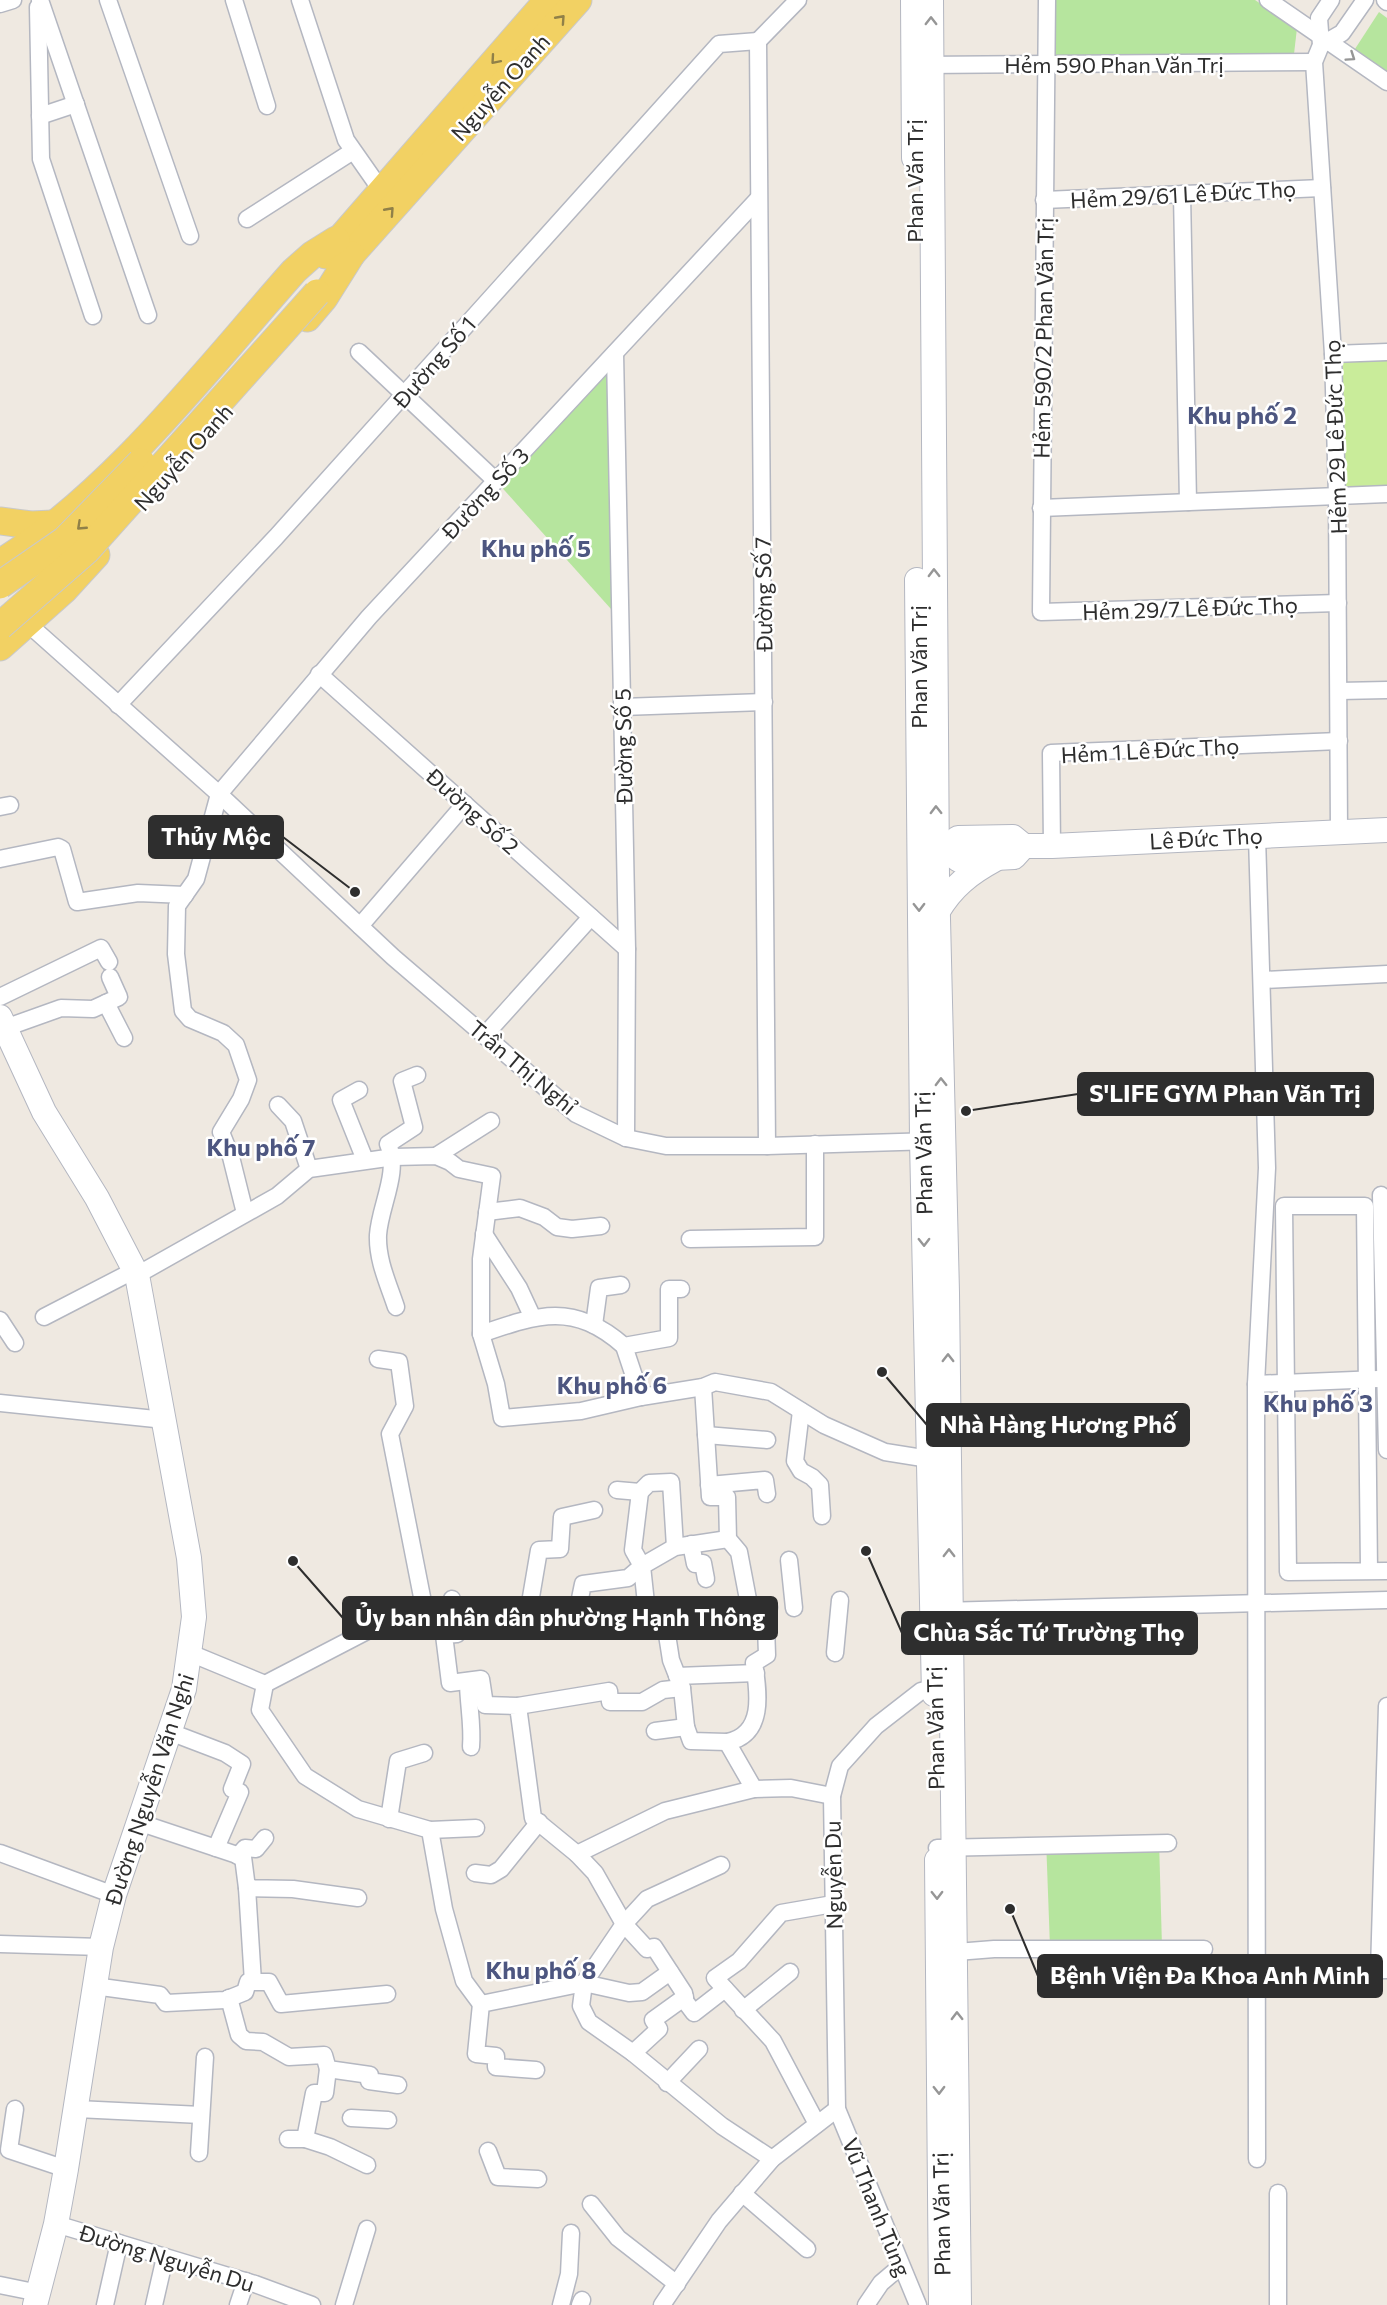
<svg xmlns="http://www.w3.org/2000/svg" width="1387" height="2305" font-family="Commissioner,sans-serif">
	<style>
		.green { fill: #b6e59e }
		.pitch { fill: #c9ec9a }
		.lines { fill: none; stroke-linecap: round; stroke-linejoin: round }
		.street-casing { stroke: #b4b7c1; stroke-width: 19 }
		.secondary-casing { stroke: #b4b7c1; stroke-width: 26 }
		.primary-casing { stroke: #c9c9c9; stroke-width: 29 }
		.street { stroke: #fff; stroke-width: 16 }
		.secondary { stroke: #fff; stroke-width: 24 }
		.primary { stroke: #f2d163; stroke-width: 27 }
		.primary-bridge-casing { stroke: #c9c9c9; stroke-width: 29; stroke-linecap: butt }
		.primary-bridge { stroke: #f2d163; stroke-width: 27 }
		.oneway { stroke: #908048 }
		.oneway2 { stroke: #969696 }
		.labels { text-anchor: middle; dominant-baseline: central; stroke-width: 5; stroke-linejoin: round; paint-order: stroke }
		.street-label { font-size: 22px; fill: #2e2e2e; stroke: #fff }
		.neighbourhood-label { font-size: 24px; font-weight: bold; fill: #4d5680; stroke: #fff }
		.leader { fill: none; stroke: #2e2e2e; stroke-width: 2 }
		.callout-dot { fill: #2e2e2e; stroke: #fff; stroke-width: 2 }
		.callout { fill: #2e2e2e; stroke: #2e2e2e; stroke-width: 2 }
		.callout-label { font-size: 24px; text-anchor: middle; font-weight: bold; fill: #fff }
	</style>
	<rect width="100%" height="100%" fill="#efe9e1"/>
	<g class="green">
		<path d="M1053,0H1255L1297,28L1294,54L1050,57Z"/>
		<path d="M1379,12L1387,18V75L1353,52Z"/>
		<path d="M615,353L620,619L496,481Z"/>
		<path d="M1046,1839L1159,1840L1162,1947H1050Z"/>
	</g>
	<path class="pitch" d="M1387,352V494L1337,496L1333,354Z"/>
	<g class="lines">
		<defs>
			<g id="street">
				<path d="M40,0L148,315"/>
				<path d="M108,0L190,236"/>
				<path d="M234,0L267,106"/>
				<path d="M300,0L346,140L381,190"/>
				<path d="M1047,0L1041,612L1338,603"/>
				<path d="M1268,0L1387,82"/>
				<path d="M1331,0L1319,18L1321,45L1314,62L1333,354L1337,496L1339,831"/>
				<path d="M1385,0L1387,2"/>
				<path d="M0,4L13,0"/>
				<path d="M38,7L41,159L93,316"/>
				<path d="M758,41L767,1146"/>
				<path d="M758,41L798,0"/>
				<path d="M1321,45L1342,33L1365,0"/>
				<path d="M922,65L1314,62"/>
				<path d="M40,116L76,104"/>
				<path d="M1182,194L1188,502"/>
				<path d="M1044,200L1322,188"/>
				<path d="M247,219L353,151"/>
				<path d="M359,352L496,481"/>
				<path d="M615,353L627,949L626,1138"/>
				<path d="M1333,354L1387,352"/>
				<path d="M1041,508L1387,494"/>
				<path d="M27,623L219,794L393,957L576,1114L626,1138L666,1146H767L933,1141"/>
				<path d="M319,674L627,949"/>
				<path d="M1339,691L1387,690"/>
				<path d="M118,705L276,537L719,44L758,41"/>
				<path d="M622,707L764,702"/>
				<path d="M0,807L10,805"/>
				<path d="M1257,837L1267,1168L1256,1384L1257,2159"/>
				<path d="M1052,846L1051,753L1339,741"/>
				<path d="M0,859L58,847L62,849L77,902L138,893L185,895"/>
				<path d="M360,926L465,804"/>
				<path d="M1263,980L1387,974"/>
				<path d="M0,997L101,948L109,962"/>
				<path d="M106,1003L119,997L110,977"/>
				<path d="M5,1028L61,1008L93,1009L106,1003L124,1038"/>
				<path d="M484,1036L591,917"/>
				<path d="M359,1090L341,1100L365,1160"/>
				<path d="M278,1105L293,1121L309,1169"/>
				<path d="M436,1156L491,1121"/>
				<path d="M1381,1195L1387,1450"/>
				<path d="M487,1212L520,1208L544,1217L557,1227L572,1229L601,1226"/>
				<path d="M245,1213L231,1157L221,1132L241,1099L248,1080L236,1045L223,1033L190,1019L183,1011L176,954L177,906L196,879L219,794L369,617L758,199"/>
				<path d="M484,1234L519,1288L532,1316"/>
				<path d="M690,1239L815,1237V1144"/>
				<path d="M137,1275L277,1196L309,1169L394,1157L436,1156L450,1162L459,1169L492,1176L481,1259V1334L496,1384L502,1418L581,1411L641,1397L703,1387L715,1382L771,1392L824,1425L885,1452L929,1459"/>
				<path d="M396,1307C388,1283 377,1260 378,1235C380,1205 400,1173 388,1144L414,1127L402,1081L417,1075"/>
				<path d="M44,1317L135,1270"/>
				<path d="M0,1320L15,1343"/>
				<path d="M594,1325L599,1288L621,1285"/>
				<path d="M481,1334C539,1314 574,1302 624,1346L669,1338V1289H681"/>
				<path d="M624,1346L641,1397"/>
				<path d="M1256,1384L1378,1379"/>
				<path d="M703,1387L710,1497H727L728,1539L739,1552L750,1610"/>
				<path d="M0,1403L165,1420"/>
				<path d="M801,1411L795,1461L801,1471L812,1477L820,1485L822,1516"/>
				<path d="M706,1435L767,1440"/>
				<path d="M709,1485L765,1480L767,1494"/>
				<path d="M617,1490L640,1492L649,1483L671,1482L675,1547"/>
				<path d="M691,1544L695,1564L703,1563L706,1579"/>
				<path d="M789,1560L794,1608"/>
				<path d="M1369,1571L1365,1206H1284L1288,1572L1387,1571"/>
				<path d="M531,1597L539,1550L560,1549L562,1517L594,1510"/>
				<path d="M452,1599L457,1634L444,1635L450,1683L481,1679L485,1705L518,1706L533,1818L577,1854L595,1873L624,1924L647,1949L654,1947L684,1993L685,2001L694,2013L725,1989"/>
				<path d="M941,1611L1387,1600"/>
				<path d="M577,1613L583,1584L628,1578L642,1566L633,1550L640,1492"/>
				<path d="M648,1622L642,1566L675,1547L728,1539"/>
				<path d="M190,1653L265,1684L423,1602L390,1434L405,1406L399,1362L378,1359"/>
				<path d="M835,1653L840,1600"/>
				<path d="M677,1676L756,1673"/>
				<path d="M468,1681C468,1703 473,1725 471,1747"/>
				<path d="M265,1684L260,1710L305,1776L358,1809L430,1830L444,1909L464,1981L481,2004"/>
				<path d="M518,1706L609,1691L610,1702H642L663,1690L682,1688"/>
				<path d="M686,1727L691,1741L727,1742"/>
				<path d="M655,1731L686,1727L682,1688L671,1660L665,1622"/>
				<path d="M170,1732L225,1753L242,1764L232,1789L240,1792L216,1848"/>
				<path d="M754,1789L727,1742C766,1735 758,1690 754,1663L767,1655L766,1626L769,1607"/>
				<path d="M389,1819L398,1761L424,1753"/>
				<path d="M138,1822L243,1857L247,1888L293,1889L358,1898"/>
				<path d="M430,1830L476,1828"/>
				<path d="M937,1848L1168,1843"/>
				<path d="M0,1853L114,1895"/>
				<path d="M577,1854L665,1811L754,1789L791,1788L832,1796"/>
				<path d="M238,1856L245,1848L256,1849L265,1838"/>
				<path d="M721,1865L647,1899L624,1924L584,1983L581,2006L589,2022L633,2053L722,2126L772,2159"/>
				<path d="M475,1873L491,1875L501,1869L539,1822"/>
				<path d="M247,1888L253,1982"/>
				<path d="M0,1944L101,1947"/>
				<path d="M944,1953L994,1949H1204"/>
				<path d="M1379,1970L1387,1706"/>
				<path d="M1256,1972L1387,1970"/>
				<path d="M94,1986L160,1995L166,2003L225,2000L245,1992L248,1982H269L281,2004L387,1994"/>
				<path d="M229,1998L239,2035L246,2041L263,2042L289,2057L324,2055L328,2069L370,2075L369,2081L398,2085"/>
				<path d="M743,2010L790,1972"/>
				<path d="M633,2053L659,2029L653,2020L685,1997"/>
				<path d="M536,2070L496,2067V2056L476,2054L481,2004L584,1983L629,1993L642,1992L670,1972"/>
				<path d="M667,2083L699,2049"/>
				<path d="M15,2109L9,2150L66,2169"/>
				<path d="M77,2109L201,2115"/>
				<path d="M351,2118L388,2120"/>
				<path d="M817,2124L773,2041L715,1978L739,1961L781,1913L833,1904"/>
				<path d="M288,2139H305L314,2093H325L328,2069"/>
				<path d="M305,2139L330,2147L367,2165"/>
				<path d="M488,2151L498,2177L538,2179"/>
				<path d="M199,2153L205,2057"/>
				<path d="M742,2193L807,2249"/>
				<path d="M1278,2193V2305"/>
				<path d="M591,2204L618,2238L677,2284"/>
				<path d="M56,2224L255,2284L312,2305"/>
				<path d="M0,2285L39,2293"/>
				<path d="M105,2305L119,2243"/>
				<path d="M154,2305L165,2257"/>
				<path d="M238,2305L246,2281"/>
				<path d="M344,2305L367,2229"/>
				<path d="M561,2305L569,2274L571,2233"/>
				<path d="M580,2305L582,2300"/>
				<path d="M662,2305L719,2221L772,2159L837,2109"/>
				<path d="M866,2305L881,2283L901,2266"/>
				<path d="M918,2305L837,2109L832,1796L840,1766L876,1726L921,1691L942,1686"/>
			</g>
			<g id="secondary">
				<path d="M913,0L914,158"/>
				<path d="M931,0L937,877L947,1293L959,2305"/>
				<path d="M917,580L922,1141L934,1694"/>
				<path d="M923,849H944L958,838L1013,837L1024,846H1052L1387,830"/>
				<path d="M944,849L959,860L1014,857L1024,846"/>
				<path d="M938,911C952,887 970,873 994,860"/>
				<path d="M0,1017L44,1112L97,1198L137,1275L189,1558L194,1617L184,1689L114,1895L101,1947L66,2169L56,2224L35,2305"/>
				<path d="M937,1860L941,2305"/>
			</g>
			<g id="primary">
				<path d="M326,255L548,0"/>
				<path d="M340,267L578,0"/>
				<path d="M307,318L324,298L351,255"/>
				<path d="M0,521L31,525L53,524"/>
				<path d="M0,563C113,493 207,369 294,271L312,255L336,240"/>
				<path d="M0,647L64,590L96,555"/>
			</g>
		</defs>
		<use href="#street" class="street-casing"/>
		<use href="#secondary" class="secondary-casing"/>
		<use href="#primary" class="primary-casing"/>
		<use href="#street" class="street"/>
		<use href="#secondary" class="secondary"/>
		<use href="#primary" class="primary"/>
		<defs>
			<g id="primary-bridge">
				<path d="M0,585L65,540L141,462"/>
				<path d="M0,626L87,550L317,293"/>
			</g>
		</defs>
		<use href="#primary-bridge" class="primary-bridge-casing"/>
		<use href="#primary-bridge" class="primary-bridge"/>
	</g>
	<defs><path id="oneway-chevron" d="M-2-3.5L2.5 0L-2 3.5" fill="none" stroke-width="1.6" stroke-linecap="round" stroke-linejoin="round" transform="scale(1.5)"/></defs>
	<g class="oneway">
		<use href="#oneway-chevron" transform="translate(561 19) rotate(-48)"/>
		<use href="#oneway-chevron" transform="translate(495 60) rotate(131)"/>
		<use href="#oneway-chevron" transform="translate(390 211) rotate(-48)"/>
		<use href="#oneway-chevron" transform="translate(81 526) rotate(137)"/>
	</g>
	<g class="oneway2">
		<use href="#oneway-chevron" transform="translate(931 21) rotate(-90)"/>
		<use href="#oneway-chevron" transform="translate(1351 57) rotate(34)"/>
		<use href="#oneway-chevron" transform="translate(934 573) rotate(-91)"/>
		<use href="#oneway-chevron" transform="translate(936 810) rotate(-91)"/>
		<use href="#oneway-chevron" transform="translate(919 907) rotate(89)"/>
		<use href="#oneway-chevron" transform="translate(941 1082) rotate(-91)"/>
		<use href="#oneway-chevron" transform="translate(924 1242) rotate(89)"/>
		<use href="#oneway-chevron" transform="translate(948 1358) rotate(-90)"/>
		<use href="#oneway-chevron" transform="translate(949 1553) rotate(-90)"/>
		<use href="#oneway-chevron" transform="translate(937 1895) rotate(89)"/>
		<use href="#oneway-chevron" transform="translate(957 2016) rotate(-91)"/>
		<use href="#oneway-chevron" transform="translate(939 2090) rotate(89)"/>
	</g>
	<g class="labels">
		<g class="street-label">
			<text x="1114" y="64">Hẻm 590 Phan Văn Trị</text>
			<text transform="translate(500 87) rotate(-48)">Nguyễn Oanh</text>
			<text transform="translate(914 181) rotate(-90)">Phan Văn Trị</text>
			<text transform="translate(1183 194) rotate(-3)">Hẻm 29/61 Lê Đức Thọ</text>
			<text transform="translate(1043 338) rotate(-89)">Hẻm 590/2 Phan Văn Trị</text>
			<text transform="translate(434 362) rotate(-49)">Đường Số 1</text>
			<text transform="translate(1335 437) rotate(-92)">Hẻm 29 Lê Đức Thọ</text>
			<text transform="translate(183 457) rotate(-48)">Nguyễn Oanh</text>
			<text transform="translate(485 493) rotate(-47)">Đường Số 3</text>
			<text transform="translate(763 594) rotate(-91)">Đường Số 7</text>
			<text transform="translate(1190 608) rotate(-2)">Hẻm 29/7 Lê Đức Thọ</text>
			<text transform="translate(918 667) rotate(-90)">Phan Văn Trị</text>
			<text transform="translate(623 746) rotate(-91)">Đường Số 5</text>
			<text transform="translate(1150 750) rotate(-3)">Hẻm 1 Lê Đức Thọ</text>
			<text transform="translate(473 811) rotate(42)">Đường Số 2</text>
			<text transform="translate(1206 838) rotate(-3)">Lê Đức Thọ</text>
			<text transform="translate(523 1067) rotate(40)">Trần Thị Nghỉ</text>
			<text transform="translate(923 1153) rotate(-91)">Phan Văn Trị</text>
			<text transform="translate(935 1728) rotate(-91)">Phan Văn Trị</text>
			<text transform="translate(149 1789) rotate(-72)">Đường Nguyễn Văn Nghi</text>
			<text transform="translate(833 1875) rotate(-91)">Nguyễn Du</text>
			<text transform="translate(877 2207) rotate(68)">Vũ Thanh Tùng</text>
			<text transform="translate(941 2214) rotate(-91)">Phan Văn Trị</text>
			<text transform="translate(167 2258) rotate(17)">Đường Nguyễn Du</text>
		</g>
		<g class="neighbourhood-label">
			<text x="1242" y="414">Khu phố 2</text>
			<text x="536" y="547">Khu phố 5</text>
			<text x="261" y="1146">Khu phố 7</text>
			<text x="612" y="1384">Khu phố 6</text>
			<text x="1318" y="1402">Khu phố 3</text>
			<text x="541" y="1969">Khu phố 8</text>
		</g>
	</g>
	<path class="leader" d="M355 892L283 837M966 1111L1078 1094M882 1372L927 1425M293 1561L343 1618M866 1551L902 1633M1010 1909L1038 1976"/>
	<g class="callout-dot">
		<circle cx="355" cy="892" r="6"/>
		<circle cx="966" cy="1111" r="6"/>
		<circle cx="882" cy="1372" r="6"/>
		<circle cx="293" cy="1561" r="6"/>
		<circle cx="866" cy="1551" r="6"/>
		<circle cx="1010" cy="1909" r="6"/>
	</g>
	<g class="callout">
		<rect x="149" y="816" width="134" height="42" rx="6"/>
		<rect x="1078" y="1073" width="295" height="42" rx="6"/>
		<rect x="927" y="1404" width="262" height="42" rx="6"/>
		<rect x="343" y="1597" width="434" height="42" rx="6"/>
		<rect x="902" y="1612" width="295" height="42" rx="6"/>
		<rect x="1038" y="1955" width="344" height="42" rx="6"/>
	</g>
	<g class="callout-label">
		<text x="216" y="845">Thủy Mộc</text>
		<text x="1225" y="1102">S'LIFE GYM Phan Văn Trị</text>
		<text x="1058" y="1433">Nhà Hàng Hương Phố</text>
		<text x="560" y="1626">Ủy ban nhân dân phường Hạnh Thông</text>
		<text x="1049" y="1641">Chùa Sắc Tứ Trường Thọ</text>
		<text x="1210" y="1984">Bệnh Viện Đa Khoa Anh Minh</text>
	</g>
</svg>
